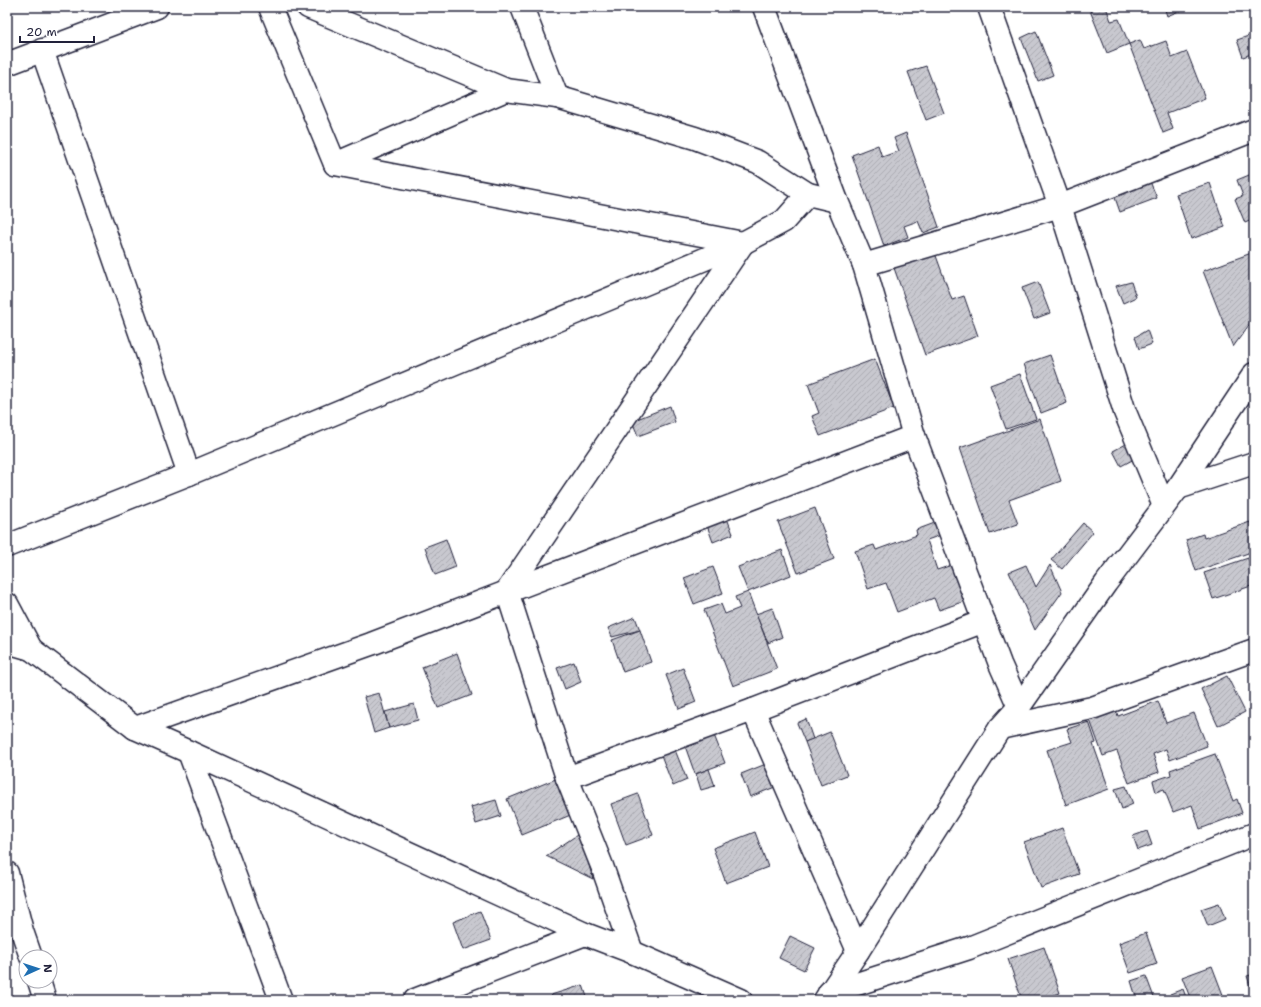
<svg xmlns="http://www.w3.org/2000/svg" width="1261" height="1007" font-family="'Shantell Sans',sans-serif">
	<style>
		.building { fill: url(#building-hatch); stroke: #22223b }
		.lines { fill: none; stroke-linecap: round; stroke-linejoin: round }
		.minor-casing { stroke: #22223b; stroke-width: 25 }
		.secondary-casing { stroke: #22223b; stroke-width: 25 }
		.minor { stroke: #fff; stroke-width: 22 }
		.secondary { stroke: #fff; stroke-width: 22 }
	</style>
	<defs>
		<pattern id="building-hatch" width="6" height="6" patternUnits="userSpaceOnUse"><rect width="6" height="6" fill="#c8c8cf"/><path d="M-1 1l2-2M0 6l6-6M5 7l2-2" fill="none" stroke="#acacb3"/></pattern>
	</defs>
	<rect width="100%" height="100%" fill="#fff"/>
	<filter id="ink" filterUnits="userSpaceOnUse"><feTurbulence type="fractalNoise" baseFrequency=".025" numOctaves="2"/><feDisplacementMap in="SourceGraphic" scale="8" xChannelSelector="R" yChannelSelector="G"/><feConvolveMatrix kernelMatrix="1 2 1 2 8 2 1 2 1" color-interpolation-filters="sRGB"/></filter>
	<g filter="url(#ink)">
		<g class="building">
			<path d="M1092,7H1106L1111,21L1119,19L1129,44L1107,53L1089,8Z"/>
			<path d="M1164,7H1189L1167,16Z"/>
			<path d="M1036,31L1053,75L1038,81L1021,38Z"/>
			<path d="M1254,34V53L1243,57L1237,40Z"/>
			<path d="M1140,40L1144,49L1166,41L1172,58L1187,52L1205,98L1167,113L1173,129L1163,133L1129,44Z"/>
			<path d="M926,66L944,113L926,120L908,72Z"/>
			<path d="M906,133L939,227L923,233L918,221L904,226L908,237L884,246L852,155L878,145L882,157L899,151L894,138Z"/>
			<path d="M1254,173V219L1245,223L1235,199L1243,196L1237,180Z"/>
			<path d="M1149,179L1157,198L1120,212L1113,192Z"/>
			<path d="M1210,183L1225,227L1191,239L1176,194Z"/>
			<path d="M1254,252V318L1233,347L1203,271Z"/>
			<path d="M935,253L952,300L964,296L978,336L925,355L894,268Z"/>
			<path d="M1038,282L1050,313L1034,319L1022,288Z"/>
			<path d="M1131,282L1136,297L1123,303L1116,286Z"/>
			<path d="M1147,330L1152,344L1139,349L1135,337Z"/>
			<path d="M1050,355L1067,403L1041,413L1024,364Z"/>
			<path d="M875,359L894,408L820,436L812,416L819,413L808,384Z"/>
			<path d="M1020,374L1036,419L1006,429L990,385Z"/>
			<path d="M670,406L675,422L638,436L632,421Z"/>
			<path d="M1040,419L1061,481L1009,500L1018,524L990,534L960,448Z"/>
			<path d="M1130,442L1138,457L1121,466L1113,451Z"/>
			<path d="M815,508L834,559L798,573L778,522Z"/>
			<path d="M725,513L733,534L713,542L705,520Z"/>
			<path d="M940,521L944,534L927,540L937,570L955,564L968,600L939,610L934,598L897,612L886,583L868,589L855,551L874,545L876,550L917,535L916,530Z"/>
			<path d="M1250,522L1254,533V551L1196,571L1186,540L1203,534L1204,538Z"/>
			<path d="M1083,523L1093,532L1062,569L1051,560Z"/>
			<path d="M446,539L456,567L435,575L425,547Z"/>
			<path d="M782,550L791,575L748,592L738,567Z"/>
			<path d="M1248,558L1254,574V585L1213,599L1204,573Z"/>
			<path d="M1026,565L1036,587L1050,565L1062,592L1035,630L1009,572Z"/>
			<path d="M713,567L723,593L694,604L684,578Z"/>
			<path d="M748,592L777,669L733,686L704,610L721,604L725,614L740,608L735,597Z"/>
			<path d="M772,608L782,637L768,643L756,614Z"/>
			<path d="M635,617L640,630L612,637L608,628Z"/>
			<path d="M640,630L651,662L623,672L612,640Z"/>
			<path d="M457,653L472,695L438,708L422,667Z"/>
			<path d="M574,662L581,682L565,689L557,668Z"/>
			<path d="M683,668L696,702L679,709L666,675Z"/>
			<path d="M1227,676L1245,712L1218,726L1201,689Z"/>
			<path d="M379,693L389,728L374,733L364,697Z"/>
			<path d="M1158,701L1166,723L1194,713L1207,746L1170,760L1166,749L1153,754L1159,772L1129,783L1117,751L1103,756L1090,720L1116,710L1118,716Z"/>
			<path d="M414,704L418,720L389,728L385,712Z"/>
			<path d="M806,719L813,739L805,742L797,723Z"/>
			<path d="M1089,722L1096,743L1093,744L1109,789L1066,805L1047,750L1072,742L1067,729Z"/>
			<path d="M830,732L847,775L821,785L805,742Z"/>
			<path d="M714,735L725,763L695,774L685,746Z"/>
			<path d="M675,750L687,780L673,786L661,755Z"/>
			<path d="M1215,754L1233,801L1237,799L1242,813L1200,829L1192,805L1173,812L1164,789L1156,792L1153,781L1171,775L1170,770Z"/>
			<path d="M771,762L780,785L750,797L741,774Z"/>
			<path d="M709,769L715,786L701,790L696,774Z"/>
			<path d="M558,778L573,814L522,835L507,799Z"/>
			<path d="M1126,786L1133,804L1122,809L1115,789Z"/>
			<path d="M638,794L653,835L626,845L611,804Z"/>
			<path d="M496,800L501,816L476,824L471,807Z"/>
			<path d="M1062,828L1079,874L1041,888L1024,842Z"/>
			<path d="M1147,831L1152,845L1138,850L1133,836Z"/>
			<path d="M755,832L768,867L726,883L713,848Z"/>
			<path d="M580,833L593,879L546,856Z"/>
			<path d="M1219,903L1225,919L1208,926L1201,909Z"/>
			<path d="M480,911L491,940L463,950L453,922Z"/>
			<path d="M1146,933L1157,964L1130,973L1119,943Z"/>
			<path d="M790,936L815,948L804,970L779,958Z"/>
			<path d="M1044,947L1060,993L1039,1000H1022L1008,959Z"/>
			<path d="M1212,966L1225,1000H1191L1182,977Z"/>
			<path d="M1254,974V998L1247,976Z"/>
			<path d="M1146,976L1155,1000H1137L1131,981Z"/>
			<path d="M583,985L588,1000H553L551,995Z"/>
			<path d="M1183,989L1187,1000H1173L1170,994Z"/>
		</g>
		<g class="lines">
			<defs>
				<g id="minor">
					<path d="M270,7L335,164L743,243L507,591L567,778L602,866L632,952"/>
					<path d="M308,7L506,90L557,97L695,138L758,162L808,194"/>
					<path d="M522,7L557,97"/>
					<path d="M764,7L837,201L864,265L914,436L1000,664L1019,707"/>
					<path d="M989,7L1060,206L1125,412L1164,506"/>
					<path d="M42,50L189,474"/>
					<path d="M7,64L157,7"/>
					<path d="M335,164L506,90"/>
					<path d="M864,265L1060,206L1254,130"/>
					<path d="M1178,488L1254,463"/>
					<path d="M7,546L189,474L743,243L784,221L808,194L837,201"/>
					<path d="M7,604L31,649"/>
					<path d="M7,642L31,649L135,728L371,644L914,436"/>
					<path d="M753,710L858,951"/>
					<path d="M135,728L189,752L585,934L632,952L741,1000"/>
					<path d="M1000,728L1092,708L1254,650"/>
					<path d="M189,752L281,1000"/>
					<path d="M567,778L753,710L984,621"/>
					<path d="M7,873L22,931L31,957"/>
					<path d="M39,981L45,1000"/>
					<path d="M829,993L969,948L1254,834"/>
					<path d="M415,1000L585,934"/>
				</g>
				<path id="secondary" d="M825,1000L858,951L1000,728L1019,707L1106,583L1178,488L1254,374"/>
			</defs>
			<use href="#minor" class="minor-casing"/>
			<use href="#secondary" class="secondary-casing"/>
			<use href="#minor" class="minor"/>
			<use href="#secondary" class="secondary"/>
		</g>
	</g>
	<rect width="1261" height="1007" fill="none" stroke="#fff" stroke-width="24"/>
	<rect x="12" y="12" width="1237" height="983" fill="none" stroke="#22223b" stroke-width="1.5" filter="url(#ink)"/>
	<g transform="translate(38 969) rotate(87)"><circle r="19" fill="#ffffff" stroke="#a7a7b1"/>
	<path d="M0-3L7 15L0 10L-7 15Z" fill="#1f6fb2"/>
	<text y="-6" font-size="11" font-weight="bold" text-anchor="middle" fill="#22223b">N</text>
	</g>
	<path d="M20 36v6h74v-6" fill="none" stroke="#22223b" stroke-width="2"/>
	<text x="26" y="36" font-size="12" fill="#22223b" stroke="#ffffff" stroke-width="3" paint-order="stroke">20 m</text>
</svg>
